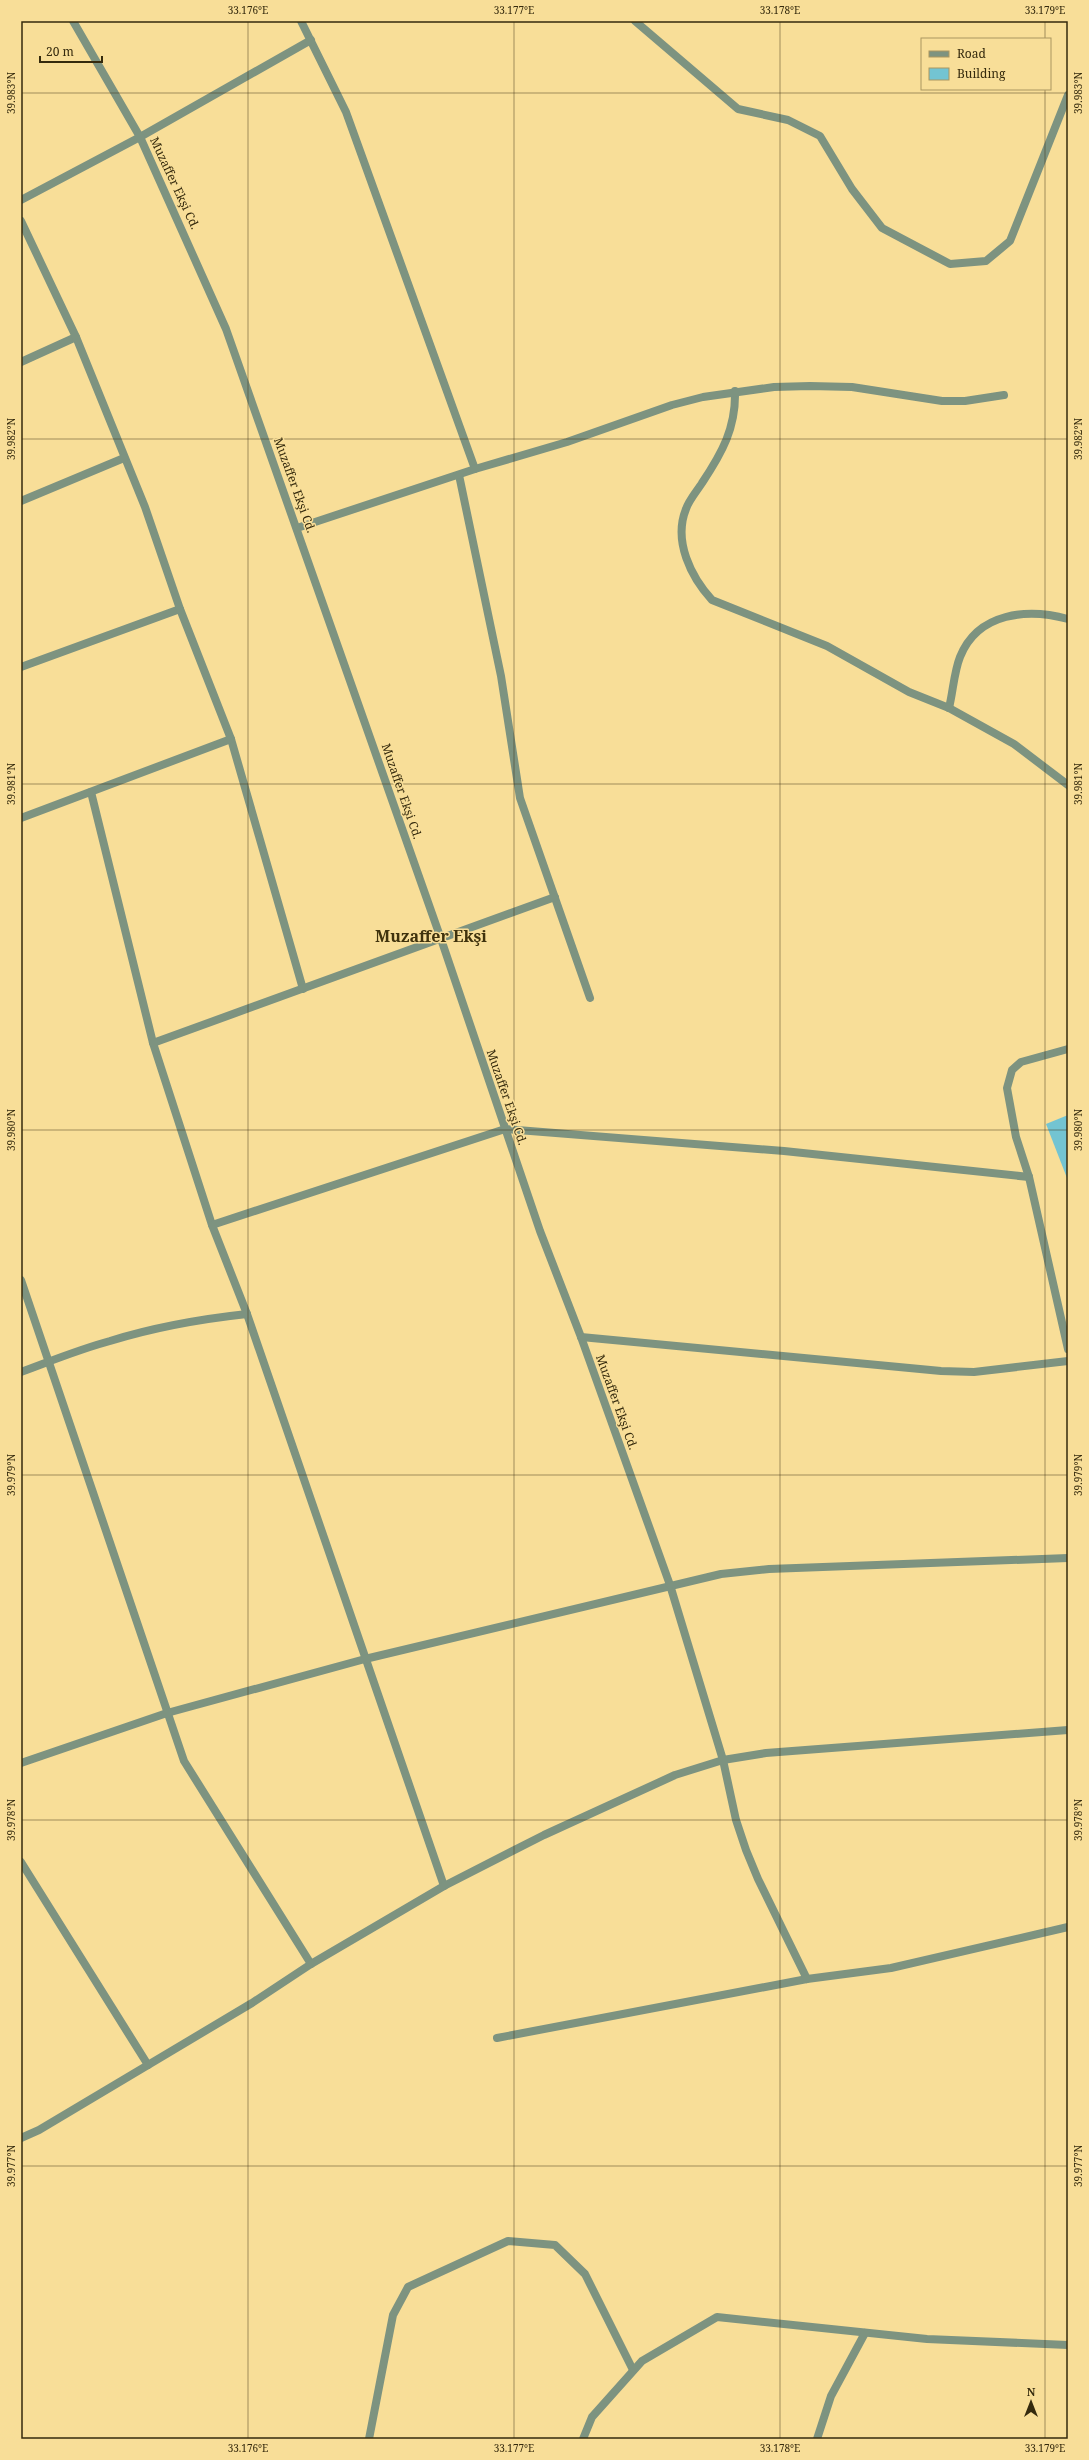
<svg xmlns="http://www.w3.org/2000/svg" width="1089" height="2460" font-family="'Noto Serif',serif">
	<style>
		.building { fill: #73c4d2 }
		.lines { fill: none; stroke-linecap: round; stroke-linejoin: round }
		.service { stroke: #7d9380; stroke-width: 8 }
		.minor { stroke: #7d9380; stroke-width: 8 }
		.tertiary { stroke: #7d9380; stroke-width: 8 }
		.ticks { fill: none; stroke: #352a0d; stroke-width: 1; stroke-opacity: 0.45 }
		.labels { text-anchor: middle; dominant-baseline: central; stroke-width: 3; stroke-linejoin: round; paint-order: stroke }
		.street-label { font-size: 12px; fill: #352a0d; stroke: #f8de98 }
		.district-label { font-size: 16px; font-weight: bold; fill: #3f320d; stroke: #f8de98 }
		.neatline { fill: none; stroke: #352a0d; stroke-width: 1.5 }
		.ticks-label { font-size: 10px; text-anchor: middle; fill: #352a0d }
	</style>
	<rect width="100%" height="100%" fill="#f8de98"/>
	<path class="building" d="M1068,1115V1178H1067L1046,1124Z"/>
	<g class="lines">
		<g class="service">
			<path d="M21,362L76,337"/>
			<path d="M735,391C736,428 722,453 702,483C697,491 689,500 686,509C673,541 691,577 712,600L827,646L909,692L949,708L1014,744L1068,785"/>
			<path d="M21,667L180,609"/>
		</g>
		<g class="minor">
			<path d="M301,21L346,112L475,469"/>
			<path d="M635,21L738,109L788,120L820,136L852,189L882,228L950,264L986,261L1010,241L1068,95"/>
			<path d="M21,200L140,137L311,40"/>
			<path d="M21,221L76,337L145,507L180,609L231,739L303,989"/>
			<path d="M459,475L501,676L520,798L590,998"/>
			<path d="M21,501L124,458"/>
			<path d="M297,528L475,469L567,442L672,405L703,397L774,387L810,386L852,387L942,401H965L1004,395"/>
			<path d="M949,708C953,692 954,672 960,657C978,612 1028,608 1068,619"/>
			<path d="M91,792L153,1043L212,1225L247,1314L444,1886"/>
			<path d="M21,818L231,739"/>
			<path d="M153,1043L555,897"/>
			<path d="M1068,1049L1021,1062L1012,1070L1007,1088L1016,1137L1029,1177L1068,1349"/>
			<path d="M212,1225L505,1129L784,1151L1029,1177"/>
			<path d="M21,1280L184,1761L311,1964"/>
			<path d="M581,1337L941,1371L974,1372L1068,1361"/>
			<path d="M21,1372C51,1361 80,1349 110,1341C155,1327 201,1319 247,1314"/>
			<path d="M670,1585L723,1760L736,1820L746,1850L758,1879L807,1979"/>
			<path d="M21,1763L167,1713L365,1659L721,1574L769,1569L1068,1558"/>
			<path d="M21,1862L148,2065"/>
			<path d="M497,2038L807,1979L891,1968L1068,1927"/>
			<path d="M21,2138L39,2130L252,2003L311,1964L444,1886L544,1835L675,1775L723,1760L766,1753L1068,1730"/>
			<path d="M369,2439L393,2315L408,2287L508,2241L555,2245L585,2274L633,2370"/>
			<path d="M583,2439L592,2417L642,2361L717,2317L927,2339L1068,2345"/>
			<path d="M817,2439L831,2396L865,2333"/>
		</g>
		<path class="tertiary" d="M73,21L140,137L226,329L441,939L540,1231L581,1337L670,1585"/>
	</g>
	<path class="ticks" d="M248,21V2439M514,21V2439M780,21V2439M1045,21V39M1045,89V2439M21,93H1068M21,439H1068M21,784H1068M21,1130H1068M21,1475H1068M21,1820H1068M21,2166H1068"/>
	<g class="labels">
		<g class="street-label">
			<text transform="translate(175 183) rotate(65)">Muzaffer Ekşi Cd.</text>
			<text transform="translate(295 485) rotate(70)">Muzaffer Ekşi Cd.</text>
			<text transform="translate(402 791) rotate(71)">Muzaffer Ekşi Cd.</text>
			<text transform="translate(507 1097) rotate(71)">Muzaffer Ekşi Cd.</text>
			<text transform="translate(617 1402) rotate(70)">Muzaffer Ekşi Cd.</text>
		</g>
		<g class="district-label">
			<text x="431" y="936">Muzaffer Ekşi</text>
		</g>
	</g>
	<rect width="1089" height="2460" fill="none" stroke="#f8de98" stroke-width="44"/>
	<rect x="921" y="38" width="130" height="52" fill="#f8de98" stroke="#aa9660"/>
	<rect x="929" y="51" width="20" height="6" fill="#7d9380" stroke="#aa9660"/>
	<text x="957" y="58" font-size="12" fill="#352a0d">Road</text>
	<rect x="929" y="68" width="20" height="12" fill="#73c4d2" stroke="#aa9660"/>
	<text x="957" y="78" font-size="12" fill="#352a0d">Building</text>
	<g transform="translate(1031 2402)" stroke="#f8de98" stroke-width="3" paint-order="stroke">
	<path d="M0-3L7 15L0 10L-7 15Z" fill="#352a0d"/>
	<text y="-6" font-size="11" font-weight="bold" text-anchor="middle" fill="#352a0d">N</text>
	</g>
	<path d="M40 56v6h62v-6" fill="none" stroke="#352a0d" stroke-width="2"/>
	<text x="46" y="56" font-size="12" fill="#352a0d" stroke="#f8de98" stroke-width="3" paint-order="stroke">20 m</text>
	<rect x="22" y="22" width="1045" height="2416" class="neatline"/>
	<g class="ticks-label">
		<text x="248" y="14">33.176°E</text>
		<text x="514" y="14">33.177°E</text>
		<text x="780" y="14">33.178°E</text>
		<text x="1045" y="14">33.179°E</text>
		<text transform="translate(11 93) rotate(-90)" y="4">39.983°N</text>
		<text transform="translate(1078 93) rotate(-90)" y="4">39.983°N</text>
		<text transform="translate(11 439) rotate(-90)" y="4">39.982°N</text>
		<text transform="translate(1078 439) rotate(-90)" y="4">39.982°N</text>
		<text transform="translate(11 784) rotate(-90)" y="4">39.981°N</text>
		<text transform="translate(1078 784) rotate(-90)" y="4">39.981°N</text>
		<text transform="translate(11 1130) rotate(-90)" y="4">39.980°N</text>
		<text transform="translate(1078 1130) rotate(-90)" y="4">39.980°N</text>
		<text transform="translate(11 1475) rotate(-90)" y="4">39.979°N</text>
		<text transform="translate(1078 1475) rotate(-90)" y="4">39.979°N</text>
		<text transform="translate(11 1820) rotate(-90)" y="4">39.978°N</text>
		<text transform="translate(1078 1820) rotate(-90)" y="4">39.978°N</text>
		<text transform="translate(11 2166) rotate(-90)" y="4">39.977°N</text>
		<text transform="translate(1078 2166) rotate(-90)" y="4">39.977°N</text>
		<text x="248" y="2452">33.176°E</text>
		<text x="514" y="2452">33.177°E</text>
		<text x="780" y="2452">33.178°E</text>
		<text x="1045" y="2452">33.179°E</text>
	</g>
</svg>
